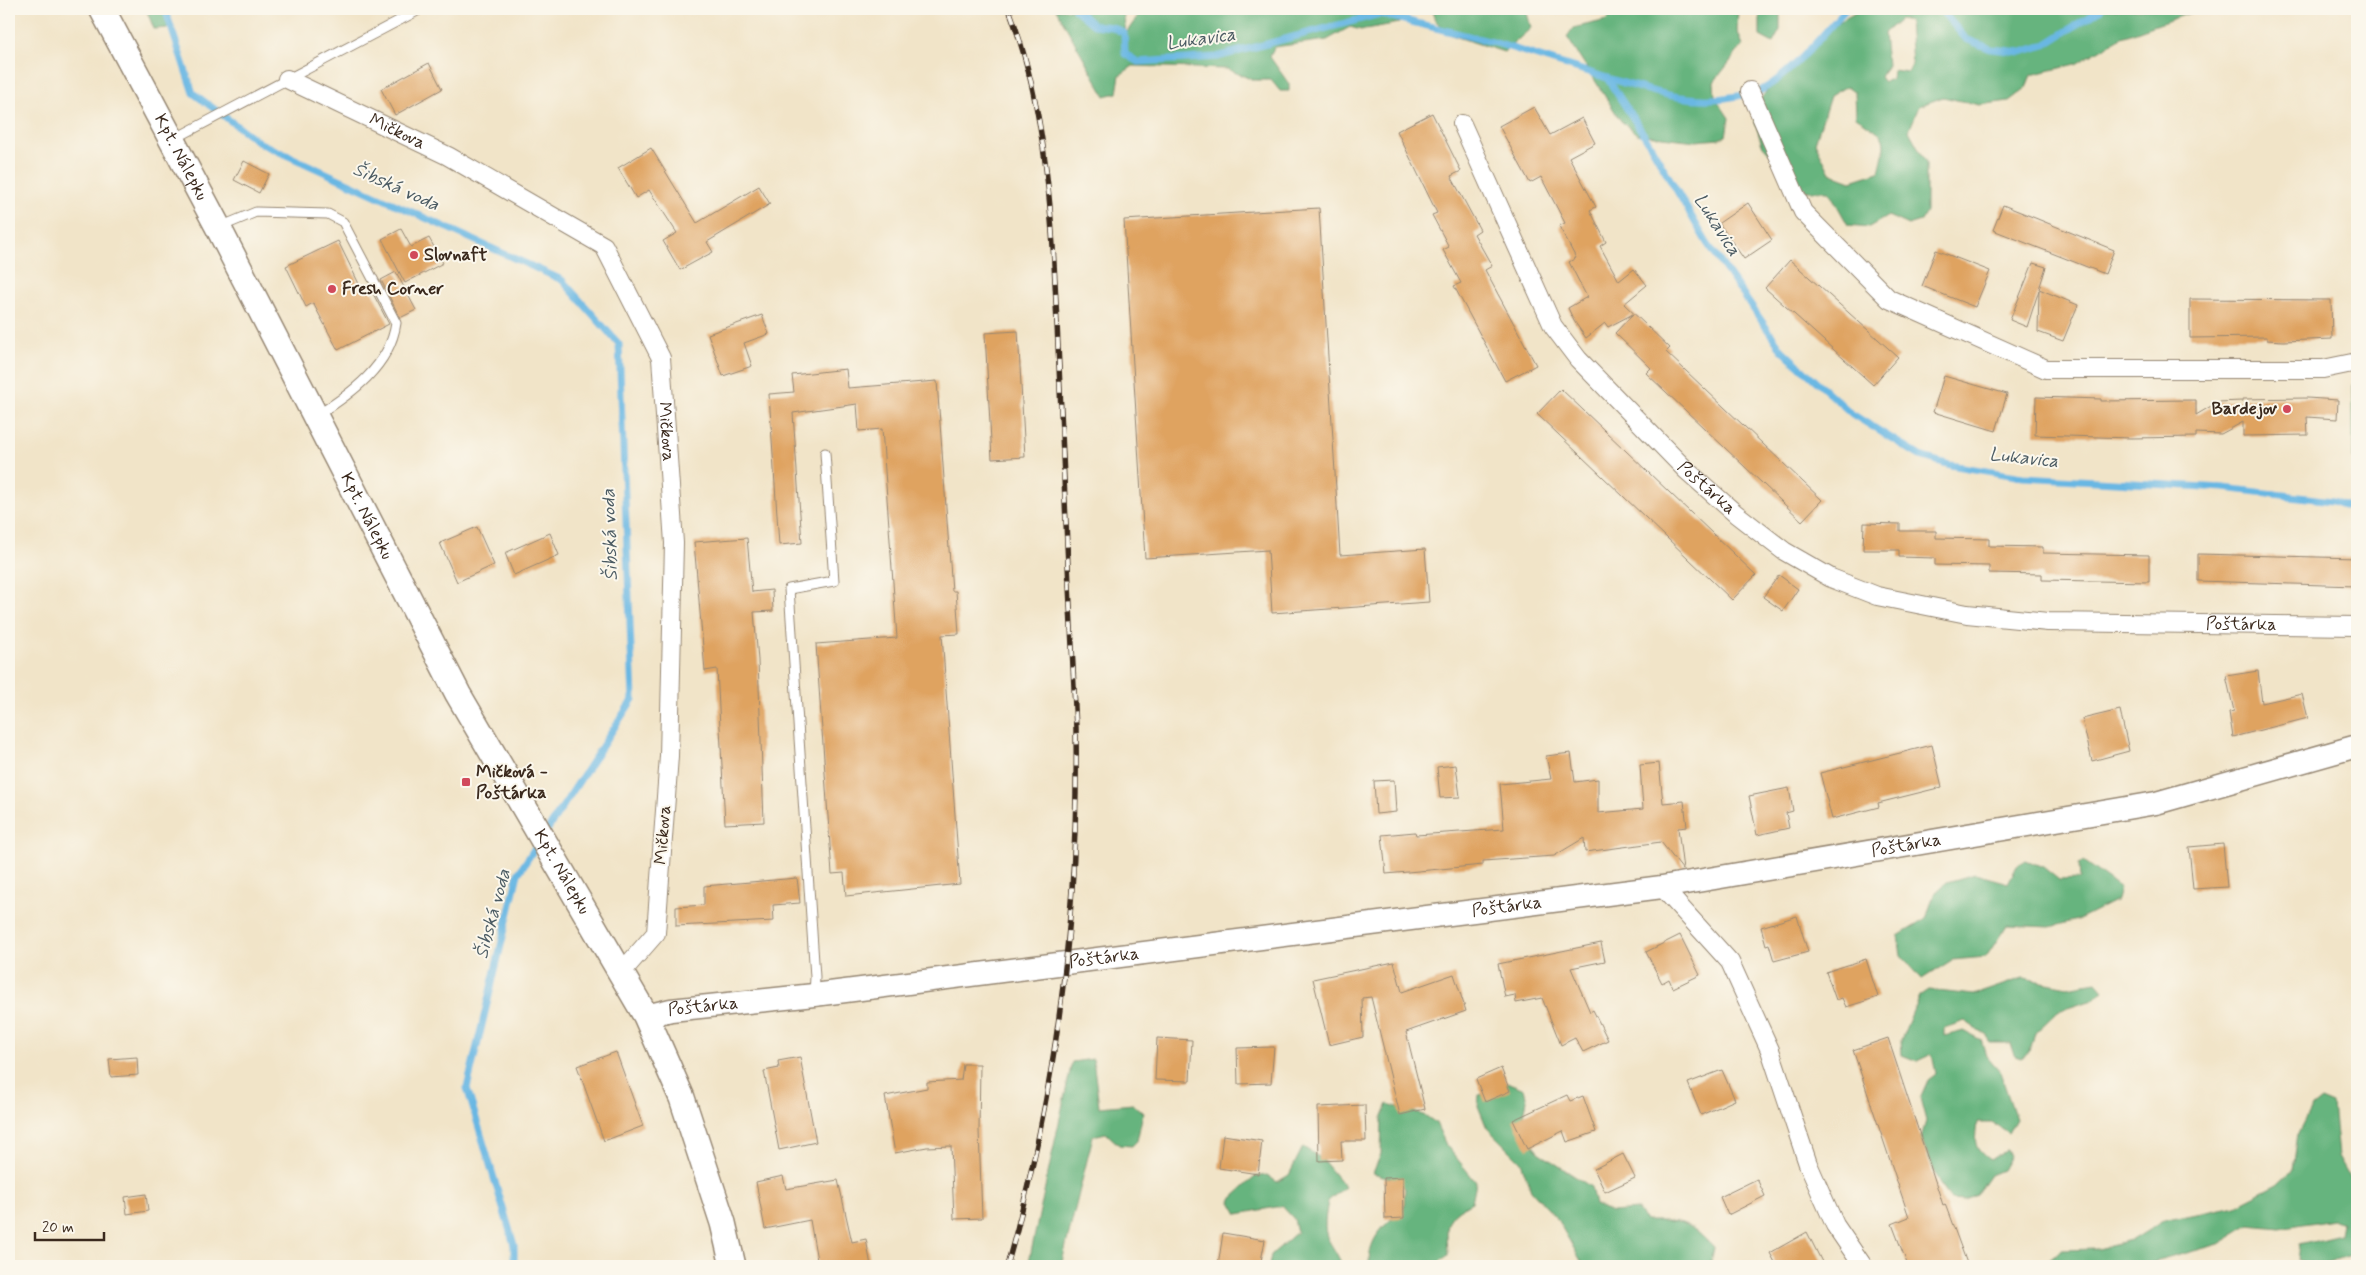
<svg xmlns="http://www.w3.org/2000/svg" width="2366" height="1275" font-family="Mynerve,sans-serif">
	<style>
		.green { fill: #7dd295; stroke: #5c7e5a }
		.forest { fill: #66b47e; stroke: #506f4e; fill-rule: evenodd }
		.lines { fill: none; stroke-linecap: round; stroke-linejoin: round }
		.stream { stroke: #69b7e3; stroke-width: 7 }
		.building { fill: #dfa361 }
		.service-casing { stroke: #968773; stroke-width: 11 }
		.minor-casing { stroke: #968773; stroke-width: 20 }
		.tertiary-casing { stroke: #968773; stroke-width: 25 }
		.secondary-casing { stroke: #968773; stroke-width: 28 }
		.service { stroke: #fff; stroke-width: 9 }
		.minor { stroke: #fff; stroke-width: 18 }
		.tertiary { stroke: #fff; stroke-width: 22 }
		.secondary { stroke: #fff; stroke-width: 25 }
		.rail-casing { stroke: #3b2a1e; stroke-width: 5.5 }
		.rail { stroke: #fbf7ec; stroke-width: 4; stroke-dasharray: 11; stroke-linecap: butt }
		.poi-dot { fill: #d1495b; stroke: #fbf7ec; stroke-width: 2 }
		.labels { text-anchor: middle; dominant-baseline: central; stroke-width: 4; stroke-linejoin: round; paint-order: stroke }
		.street-label { font-size: 18px; fill: #3b2a1e; stroke: #fbf7ec }
		.poi-label { font-size: 18px; font-weight: bold; fill: #3b2a1e; stroke: #fbf7ec; text-anchor: start }
		.water-label { font-size: 19px; font-style: italic; fill: #4b5b63; stroke: #fbf7ec }
	</style>
	<rect width="100%" height="100%" fill="#fbf7ec"/>
	<filter id="ink" filterUnits="userSpaceOnUse"><feTurbulence type="fractalNoise" baseFrequency=".02" numOctaves="2"/><feDisplacementMap in="SourceGraphic" scale="10" xChannelSelector="R" yChannelSelector="G"/><feConvolveMatrix kernelMatrix="1 2 1 2 8 2 1 2 1" color-interpolation-filters="sRGB"/></filter>
	<filter id="wash" filterUnits="userSpaceOnUse"><feTurbulence type="fractalNoise" baseFrequency=".0096" numOctaves="4" result="noise"/><feDisplacementMap in="SourceGraphic" scale="20" xChannelSelector="R" yChannelSelector="G"/><feGaussianBlur stdDeviation="1.12" result="paint"/><feColorMatrix in="noise" values="0 0 0 0 0 0 0 0 0 0 0 0 0 0 0 0 0 1.4 0 .05"/><feComposite in="paint" operator="in"/></filter>
	<g filter="url(#wash)">
		<rect width="100%" height="100%" fill="#f1e4c8"/>
		<rect class="green" x="2353" y="385" width="4" height="75"/>
		<g class="forest">
			<path d="M146,9H166L169,28L154,29Z"/>
			<path d="M1056,9L1123,11L1126,33L1143,9H1404L1399,23L1361,30L1350,27L1327,40L1274,47L1270,57L1289,84V91H1280L1271,80H1253L1227,69L1133,66L1120,75L1117,93L1105,96Z"/>
			<path d="M1431,9H1526L1531,28L1504,52L1448,34L1435,20Z"/>
			<path d="M1619,9H1738L1737,30L1743,45L1714,82L1715,97L1729,118L1726,136L1719,139L1696,141L1637,134L1621,121L1567,37L1573,28L1607,20Z"/>
			<path d="M1757,9H1780V30L1773,43L1760,36V17Z"/>
			<path d="M1856,9H2201L2122,37L2076,64L2031,75L2026,88L2009,101L1979,105L1943,97L1919,106L1909,131L1926,162V212L1921,221L1908,225L1888,216L1869,227L1848,225L1829,191H1806L1790,183L1781,165L1762,145L1755,122L1757,104L1777,77L1810,51L1828,28L1855,13ZM1900,19L1909,21L1912,64L1908,72L1893,70L1892,79L1884,82L1880,77L1887,65L1884,33ZM1847,86L1855,92L1856,117C1887,137 1888,135 1879,172L1851,181L1830,173L1815,143L1830,96Z"/>
			<path d="M2026,860L2043,867L2059,880L2080,879L2079,865L2083,861L2120,888L2117,900L2077,920L2050,927L2007,925L1986,957L1952,960L1922,979L1901,955L1898,936L1926,919L1934,894L1947,882L1975,874L2008,883L2017,866Z"/>
			<path d="M2023,978L2067,987L2096,982L2103,990L2093,1000L2058,1011L2035,1033L2030,1052L2021,1058L2015,1056L2011,1043H1989L1987,1036L1965,1021L1944,1028V1036L1964,1031L1981,1040L1986,1056L2000,1072L2016,1119L2008,1133L1992,1122H1977C1975,1141 1972,1148 1990,1160L2007,1149L2010,1156L2002,1170L1990,1175L1976,1195L1965,1200L1951,1199L1939,1183L1921,1138L1926,1121L1920,1098L1928,1080L1936,1074L1932,1054L1917,1061L1902,1055L1901,1040L1919,996L1928,990L1974,995Z"/>
			<path d="M1093,1059L1099,1107L1133,1104L1143,1113L1137,1141L1132,1146L1119,1145L1106,1133L1093,1136L1061,1266H1028L1072,1062Z"/>
			<path d="M1508,1082L1524,1089L1527,1100L1521,1129L1538,1152L1591,1187L1595,1205L1612,1212L1638,1210L1645,1221C1684,1221 1686,1219 1714,1248L1710,1266H1584L1557,1219L1531,1190L1521,1162L1487,1128L1478,1106L1479,1095L1500,1091Z"/>
			<path d="M2321,1100L2333,1105L2338,1156L2357,1190V1253L2317,1266L2298,1261L2300,1245L2340,1235L2342,1224L2334,1219L2279,1228L2250,1225L2219,1244L2140,1266H2041L2060,1250L2098,1249L2131,1241L2163,1221L2235,1206L2278,1184L2293,1170L2298,1134L2311,1108Z"/>
			<path d="M1388,1104L1426,1116L1436,1123L1446,1145L1476,1182L1472,1202C1442,1218 1447,1225 1448,1255L1435,1266H1369C1368,1237 1384,1226 1404,1208L1405,1188L1394,1179L1373,1173L1381,1154L1382,1118Z"/>
			<path d="M1303,1147L1322,1159L1345,1187L1328,1201C1326,1214 1322,1229 1329,1241C1334,1250 1339,1256 1342,1266H1269L1271,1255L1297,1232L1294,1219L1282,1206L1238,1214L1230,1200L1255,1177L1267,1175L1277,1182L1289,1175Z"/>
		</g>
		<g class="lines">
			<g class="stream">
				<path d="M165,9L193,93L260,143L562,280L619,344L633,699L546,832"/>
				<path d="M1075,9L1094,25L1112,27L1124,33L1125,54L1138,62L1217,57L1380,14L1496,43L1607,78L1648,141L1707,243L1782,350L1852,414L1920,456L1950,465L2023,477L2224,488L2332,501L2357,510"/>
				<path d="M1940,9L1966,39L1991,49L2021,52L2045,45L2101,9"/>
				<path d="M1607,78C1652,91 1690,106 1738,96C1745,94 1754,94 1760,91C1793,73 1821,36 1846,9"/>
				<path d="M514,1266V1245L467,1088L518,874L538,843"/>
			</g>
		</g>
		<g id="blocks">
			<g class="building">
				<path d="M429,63L442,89L395,115L381,89Z"/>
				<path d="M1534,107L1550,135L1582,118L1595,143L1569,157L1596,207L1590,210L1606,242L1600,246L1619,281L1634,269L1647,285L1624,304L1670,348L1666,352L1822,500L1802,521L1646,373L1651,368L1615,333L1633,314L1608,327L1605,323L1586,338L1574,321L1568,308L1587,297L1569,262L1576,258L1559,226L1565,223L1541,177L1530,183L1499,126Z"/>
				<path d="M1432,113L1461,171L1451,176L1480,230L1474,234L1492,266L1485,270L1536,365L1505,381L1454,286L1461,283L1443,250L1449,247L1432,215L1437,213L1397,131Z"/>
				<path d="M651,148L697,223L759,186L770,204L707,242L713,252L680,270L663,241L677,233L649,190L636,198L618,168Z"/>
				<path d="M244,161L269,174L259,193L234,180Z"/>
				<path d="M1748,203L1772,240L1744,259L1719,223Z"/>
				<path d="M2003,205L2114,250L2105,274L1993,230Z"/>
				<path d="M1319,208L1340,555L1425,549L1429,602L1272,613L1268,550L1145,558L1124,220Z"/>
				<path d="M401,229L411,247L429,238L443,263L405,283L382,239Z"/>
				<path d="M338,241L362,290L369,286L389,324L338,350L313,303L306,307L286,266Z"/>
				<path d="M1936,250L1990,271L1975,307L1922,286Z"/>
				<path d="M1790,260L1898,357L1873,385L1765,288Z"/>
				<path d="M2033,263L2046,267L2039,289L2078,305L2063,341L2038,332L2039,290L2027,327L2010,320Z"/>
				<path d="M396,272L416,310L400,318L381,280Z"/>
				<path d="M2190,299L2331,300L2332,339L2283,341L2267,340V337L2190,338Z"/>
				<path d="M762,315L769,334L744,343L752,366L723,376L708,334Z"/>
				<path d="M1018,331L1025,457L992,459L985,333Z"/>
				<path d="M846,369L848,388L937,381L952,591H956L959,634L942,635L960,884L846,896L844,873L832,874L816,644L897,638L882,429L859,431L857,404L793,413L802,543L779,545L769,394L794,392L792,375Z"/>
				<path d="M1944,376L2007,394L1996,431L1933,412Z"/>
				<path d="M1561,389L1756,575L1732,600L1537,414Z"/>
				<path d="M2036,397L2101,399V401L2196,400V415L2218,402L2242,401V399L2307,398L2338,400L2337,419L2307,417L2308,435L2243,436V422L2221,434L2196,433V437L2131,438L2035,435Z"/>
				<path d="M1864,523L1900,524V531H1936V538L1989,539V546L2043,547V553L2149,555V582L2042,580V574L1989,573V566L1935,565V558L1899,557V550H1863Z"/>
				<path d="M477,527L494,565L457,582L440,543Z"/>
				<path d="M550,533L559,555L514,575L505,553Z"/>
				<path d="M747,538L752,592L772,590L773,611L754,612L758,660L764,822L725,824L717,669L705,671L694,542Z"/>
				<path d="M2198,554L2357,558L2356,586L2198,581Z"/>
				<path d="M1779,575L1798,589L1783,611L1763,597Z"/>
				<path d="M2258,671L2262,703L2302,694L2308,718L2233,737L2229,712L2234,711L2226,676Z"/>
				<path d="M2120,710L2129,751L2092,761L2082,719Z"/>
				<path d="M1932,745L1942,787L1878,803L1879,807L1832,819L1820,773Z"/>
				<path d="M1571,753L1575,782L1598,779V813L1643,809L1640,765L1659,763L1663,803L1684,801L1687,827L1678,828L1683,870L1661,842L1585,852L1584,838L1554,856L1483,861V865L1386,874L1382,835L1415,832L1416,835L1504,829L1500,784L1551,779L1546,756Z"/>
				<path d="M1456,765L1460,797L1440,798L1437,767Z"/>
				<path d="M1394,780L1396,812L1376,814L1374,781Z"/>
				<path d="M1789,788L1793,811L1786,813L1789,828L1757,835L1749,796Z"/>
				<path d="M2223,844L2227,887L2193,889L2189,847Z"/>
				<path d="M797,878L800,903L773,905L774,921L676,926V907L704,905V886Z"/>
				<path d="M1797,916L1808,952L1774,961L1769,944L1766,945L1761,927Z"/>
				<path d="M1680,935L1700,975L1673,988L1669,979L1662,983L1646,952Z"/>
				<path d="M1601,943L1605,961L1571,968L1590,1012L1593,1010L1608,1040L1583,1052L1575,1038L1561,1045L1542,998L1516,1003L1515,995L1505,997L1498,964Z"/>
				<path d="M1866,959L1878,997L1846,1007L1842,998L1836,1000L1826,972Z"/>
				<path d="M1394,962L1402,992L1454,974L1466,1011L1406,1032L1425,1109L1400,1115L1371,997L1362,998L1363,1037L1329,1045L1313,979Z"/>
				<path d="M1157,1038L1192,1040L1190,1081L1155,1080Z"/>
				<path d="M1888,1038L1943,1205L1945,1204L1968,1266H1908L1892,1224L1909,1217L1853,1050Z"/>
				<path d="M1274,1047L1271,1083L1238,1084L1237,1048Z"/>
				<path d="M616,1052L643,1126L604,1141L577,1066Z"/>
				<path d="M137,1057L138,1075L111,1077L109,1059Z"/>
				<path d="M800,1057L816,1142L779,1150L764,1071L779,1068L778,1061Z"/>
				<path d="M963,1064H980L979,1130L982,1218L954,1219L951,1146L927,1147L895,1153L885,1096L927,1088V1082L961,1080Z"/>
				<path d="M1501,1068L1510,1091L1485,1102L1476,1079Z"/>
				<path d="M1722,1070L1735,1100L1701,1115L1688,1083Z"/>
				<path d="M1567,1095L1570,1101L1583,1096L1596,1132L1567,1142L1563,1131L1527,1149L1513,1120Z"/>
				<path d="M1365,1105L1366,1141H1341L1342,1160L1319,1161L1318,1107Z"/>
				<path d="M1223,1135L1262,1141L1258,1174L1219,1168Z"/>
				<path d="M1623,1154L1635,1178L1605,1192L1594,1169Z"/>
				<path d="M783,1176L786,1189L838,1180L852,1242L866,1239L871,1266H818L810,1220L765,1229L756,1182Z"/>
				<path d="M1403,1177L1404,1218L1385,1219L1384,1178Z"/>
				<path d="M1757,1179L1765,1196L1728,1215L1720,1197Z"/>
				<path d="M146,1194L148,1211L127,1214L125,1197Z"/>
				<path d="M1807,1232L1824,1266H1777L1770,1253Z"/>
				<path d="M1223,1233L1265,1240L1260,1266H1218Z"/>
			</g>
		</g>
	</g>
	<g filter="url(#ink)">
		<use href="#blocks" fill-opacity="0" stroke="#968773" stroke-width="1"/>
		<g class="lines">
			<defs>
				<g id="service">
					<path d="M174,139L421,9"/>
					<path d="M220,227L256,212L328,214L343,222L396,323C390,366 351,394 316,416"/>
					<path d="M814,995L815,977L789,589L834,581L825,453"/>
				</g>
				<g id="minor">
					<path id="s1" d="M287,79L448,156L604,246L661,358L674,543L669,756L656,933L621,973"/>
					<path d="M1750,91L1803,212L1889,299L2046,369H2323L2357,362"/>
					<path id="s2" d="M1462,124L1553,326L1578,359L1686,470L1736,514L1784,551L1831,578L1877,596L1967,614L2048,622L2357,626"/>
					<path d="M1662,887L1730,962L1770,1050L1808,1164L1835,1225L1863,1266"/>
				</g>
				<g id="tertiary">
					<path id="s3" d="M646,1016L671,1010L814,995L1662,887L2156,803L2357,746"/>
				</g>
				<g id="secondary">
					<path id="s4" d="M102,9L218,227L458,694L646,1016L682,1098L723,1223L733,1266"/>
				</g>
			</defs>
			<use href="#service" class="service-casing"/>
			<use href="#minor" class="minor-casing"/>
			<use href="#tertiary" class="tertiary-casing"/>
			<use href="#secondary" class="secondary-casing"/>
			<use href="#service" class="service"/>
			<use href="#minor" class="minor"/>
			<use href="#tertiary" class="tertiary"/>
			<use href="#secondary" class="secondary"/>
			<defs>
				<path id="rail" d="M1007,1266C1057,1090 1079,911 1076,728C1070,607 1064,487 1059,366C1053,246 1052,123 1009,9"/>
			</defs>
			<use href="#rail" class="rail-casing"/>
			<use href="#rail" class="rail"/>
		</g>
	</g>
	<g class="poi-dot">
		<circle cx="414" cy="255" r="5"/>
		<circle cx="332" cy="289" r="5"/>
		<circle cx="2287" cy="409" r="5"/>
		<rect x="461" y="777" width="10" height="10" rx="2.5"/>
	</g>
	<g class="labels">
		<g class="street-label">
			<text stroke="none"><textPath href="#s1" startOffset="122">Mičkova</textPath></text>
			<text stroke="none"><textPath href="#s4" startOffset="168">Kpt. Nálepku</textPath></text>
			<text stroke="none"><textPath href="#s1" startOffset="558">Mičkova</textPath></text>
			<text stroke="none"><textPath href="#s2" startOffset="445">Poštárka</textPath></text>
			<text stroke="none"><textPath href="#s4" startOffset="572">Kpt. Nálepku</textPath></text>
			<text stroke="none"><textPath href="#s2" startOffset="1015">Poštárka</textPath></text>
			<text transform="translate(663 835) rotate(-86)">Mičkova</text>
			<text stroke="none"><textPath href="#s3" startOffset="1272">Poštárka</textPath></text>
			<text stroke="none"><textPath href="#s4" startOffset="978">Kpt. Nálepku</textPath></text>
			<text stroke="none"><textPath href="#s3" startOffset="868">Poštárka</textPath></text>
			<text stroke="none"><textPath href="#s3" startOffset="462">Poštárka</textPath></text>
			<text stroke="none"><textPath href="#s3" startOffset="58">Poštárka</textPath></text>
		</g>
		<g class="poi-label">
			<text x="424" y="255">Slovnaft</text>
			<text x="342" y="289">Fresh Corner</text>
			<text x="2277" y="409" text-anchor="end">Bardejov</text>
			<text x="476" y="772">Mičková -<tspan x="476" dy="21">Poštárka</tspan></text>
		</g>
		<g class="water-label">
			<text transform="translate(1201 39) rotate(-8)">Lukavica</text>
			<text transform="translate(396 187) rotate(24)">Šibská voda</text>
			<text transform="translate(1717 225) rotate(57)">Lukavica</text>
			<text transform="translate(2024 458) rotate(6)">Lukavica</text>
			<text transform="translate(610 535) rotate(-92)">Šibská voda</text>
			<text transform="translate(493 914) rotate(-75)">Šibská voda</text>
		</g>
	</g>
	<rect width="2366" height="1275" fill="none" stroke="#fbf7ec" stroke-width="30"/>
	<path d="M35 1232v8h69v-8" fill="none" stroke="#3b2a1e" stroke-width="2.5"/>
	<text x="42" y="1232" font-size="15" fill="#3b2a1e" stroke="#fbf7ec" stroke-width="4" paint-order="stroke">20 m</text>
</svg>
